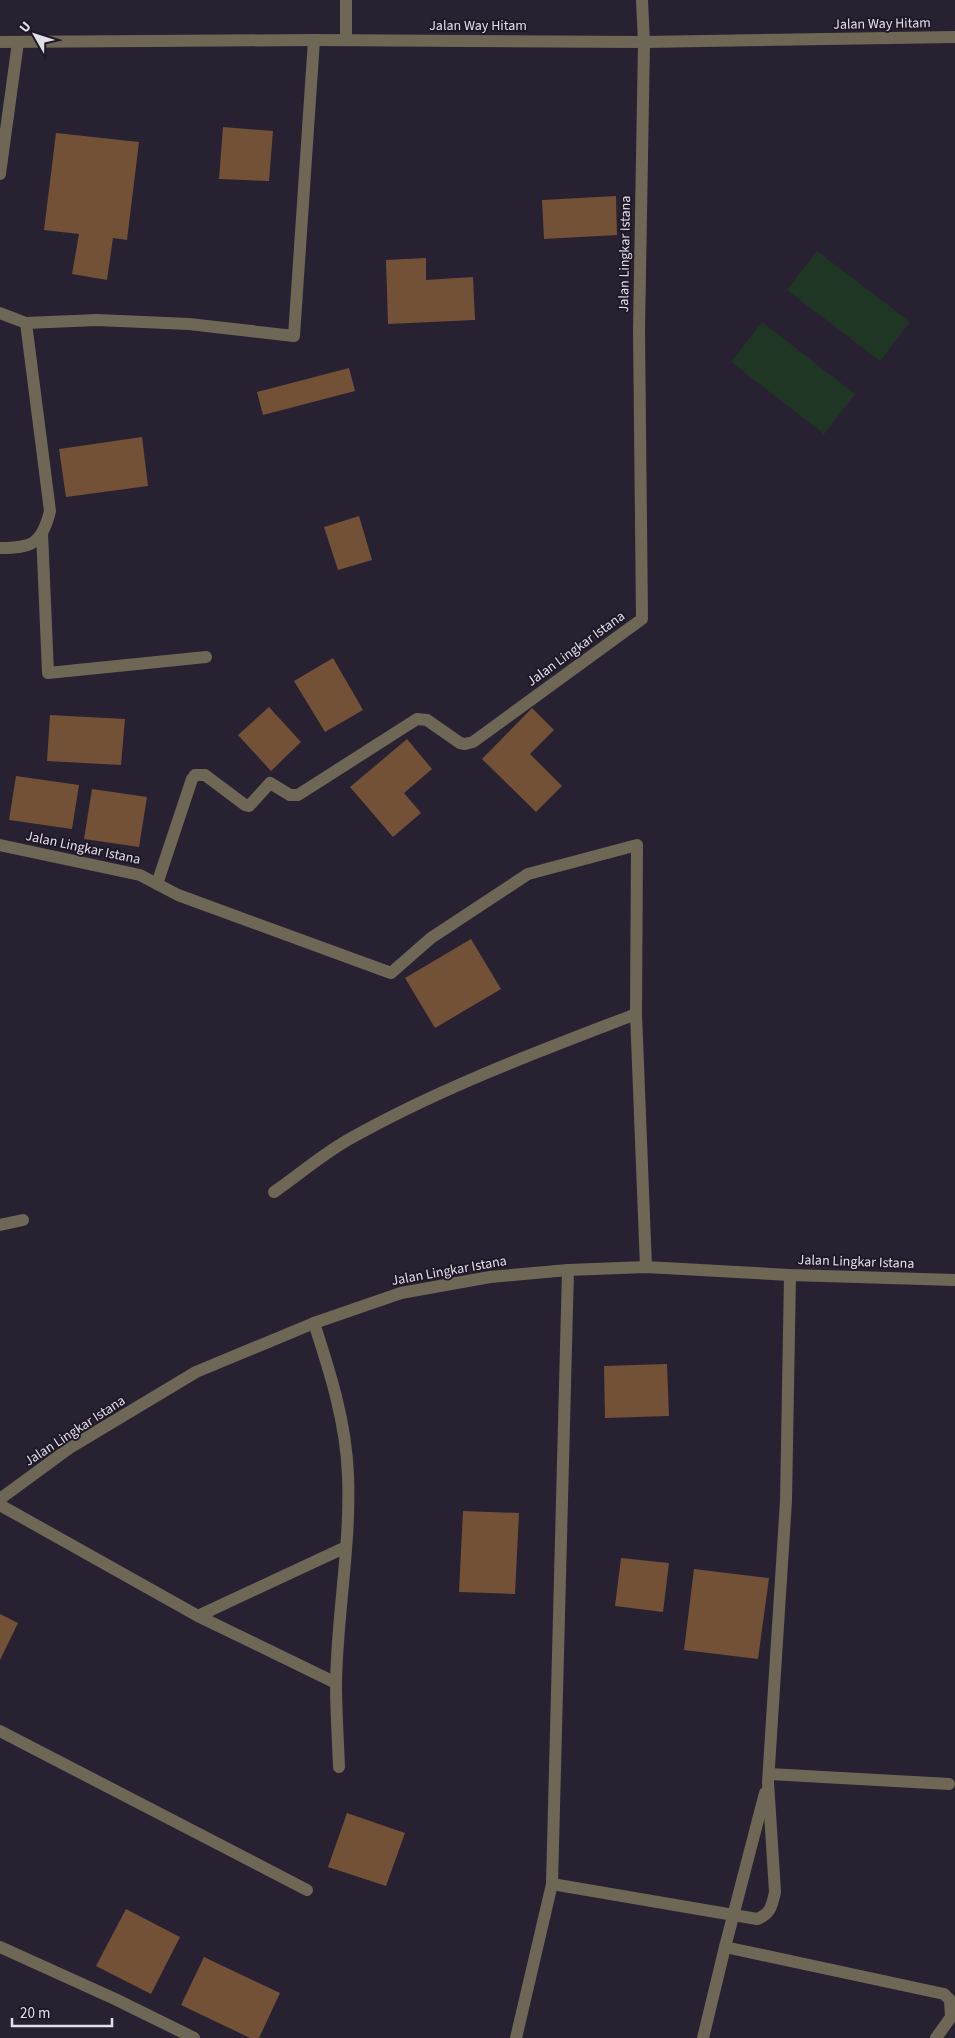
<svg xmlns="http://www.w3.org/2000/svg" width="955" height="2038" font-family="'Source Sans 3',sans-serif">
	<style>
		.green { fill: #203625 }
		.building { fill: #725136 }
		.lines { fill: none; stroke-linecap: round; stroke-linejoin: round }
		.minor { stroke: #6e6756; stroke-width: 12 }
		.labels { text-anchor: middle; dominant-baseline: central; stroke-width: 4; stroke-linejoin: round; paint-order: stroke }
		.street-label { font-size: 14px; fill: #e3dfe9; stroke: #1f1827 }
	</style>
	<rect width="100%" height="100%" fill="#282131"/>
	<g class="green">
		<path d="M817,251L910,322L880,361L787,290Z"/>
		<path d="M762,322L855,394L824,434L731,362Z"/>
	</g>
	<g class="building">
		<path d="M223,127L273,131L269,181L219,179Z"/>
		<path d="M56,133L139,142L127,240L113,238L107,280L72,274L79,234L44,230Z"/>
		<path d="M616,196L617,235L544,239L542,200Z"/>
		<path d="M426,258V280L473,277L475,320L388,324L386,260Z"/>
		<path d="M349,368L355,391L263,415L257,392Z"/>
		<path d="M142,437L148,486L66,497L59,449Z"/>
		<path d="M359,516L372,560L338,570L324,527Z"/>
		<path d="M333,658L363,710L325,732L294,681Z"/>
		<path d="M269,707L301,742L271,771L238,735Z"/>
		<path d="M532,708L554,730L530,754L562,786L536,812L482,759Z"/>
		<path d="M50,715L125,719L121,765L47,761Z"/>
		<path d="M407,739L432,769L404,793L421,813L393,837L350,787Z"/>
		<path d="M16,776L79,785L72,829L9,820Z"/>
		<path d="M92,789L147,797L139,847L84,839Z"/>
		<path d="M471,939L501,989L435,1028L405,978Z"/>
		<path d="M667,1364L669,1416L605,1418L604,1366Z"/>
		<path d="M463,1511L519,1513L515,1594L459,1592Z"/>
		<path d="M621,1558L669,1563L663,1612L615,1606Z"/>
		<path d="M694,1569L769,1578L758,1659L684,1650Z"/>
		<path d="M0,1614L18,1623L0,1660Z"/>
		<path d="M347,1813L405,1833L386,1886L328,1867Z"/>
		<path d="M126,1909L180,1937L151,1994L96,1966Z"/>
		<path d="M204,1957L280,1993L259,2038H250L181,2005Z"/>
	</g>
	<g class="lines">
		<g class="minor">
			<path d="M346,40V0"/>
			<path d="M0,42L314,40L644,42L955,37"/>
			<path d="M0,174L18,42"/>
			<path d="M0,313L26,323L50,511C42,544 32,548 0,548"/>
			<path d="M26,323L97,320L189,324L294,336L314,40"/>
			<path d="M42,533L48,673L206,657"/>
			<path d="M0,845L140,875L178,895L391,973L431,938L528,874L637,845L636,1014L646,1267"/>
			<path d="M157,884L192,779L195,775H205L245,805L249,806L270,783L290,795H298L417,719L427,720L460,743L465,744L473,742L642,619L639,330L644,42L642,0"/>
			<path d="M274,1192C300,1174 325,1152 353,1137C442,1087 540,1051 636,1014"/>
			<path d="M0,1225L23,1220"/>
			<path d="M314,1323C330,1372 346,1422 348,1475C351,1544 337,1614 336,1684C336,1711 338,1740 339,1767"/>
			<path d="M0,1499L71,1447L196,1372L314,1323L401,1293L490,1277L568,1270L646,1267L790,1275L955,1280"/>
			<path d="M0,1505L198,1616L336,1683"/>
			<path d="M198,1616L346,1547"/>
			<path d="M0,1731L307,1890"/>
			<path d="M769,1774L949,1784"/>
			<path d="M552,1884L757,1919C771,1914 772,1905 775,1892L768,1782L786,1501L790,1275"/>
			<path d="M0,1947L115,1999L194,2038"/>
			<path d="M725,1947L944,1994L950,2000L951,2017L936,2038"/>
			<path d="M516,2038L552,1884L568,1270"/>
			<path d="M703,2038L725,1947L765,1793"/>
		</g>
	</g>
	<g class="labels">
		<g class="street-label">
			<text transform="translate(882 24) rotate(-1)">Jalan Way Hitam</text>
			<text x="478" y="26">Jalan Way Hitam</text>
			<text transform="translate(625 254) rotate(-89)">Jalan Lingkar Istana</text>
			<text transform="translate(576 649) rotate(-36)">Jalan Lingkar Istana</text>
			<text transform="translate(83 848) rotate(12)">Jalan Lingkar Istana</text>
			<text transform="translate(856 1262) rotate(2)">Jalan Lingkar Istana</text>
			<text transform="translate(449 1271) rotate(-10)">Jalan Lingkar Istana</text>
			<text transform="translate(75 1431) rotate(-33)">Jalan Lingkar Istana</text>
		</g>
	</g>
	<g transform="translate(35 35) rotate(309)" stroke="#1f1827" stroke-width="4" paint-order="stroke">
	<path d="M0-4L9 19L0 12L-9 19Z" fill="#e3dfe9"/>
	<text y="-8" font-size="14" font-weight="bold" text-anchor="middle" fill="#e3dfe9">U</text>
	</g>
	<path d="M12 2018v8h100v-8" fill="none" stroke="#e3dfe9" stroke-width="2.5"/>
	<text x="20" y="2018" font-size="15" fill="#e3dfe9" stroke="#1f1827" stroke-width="4" paint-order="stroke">20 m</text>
</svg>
